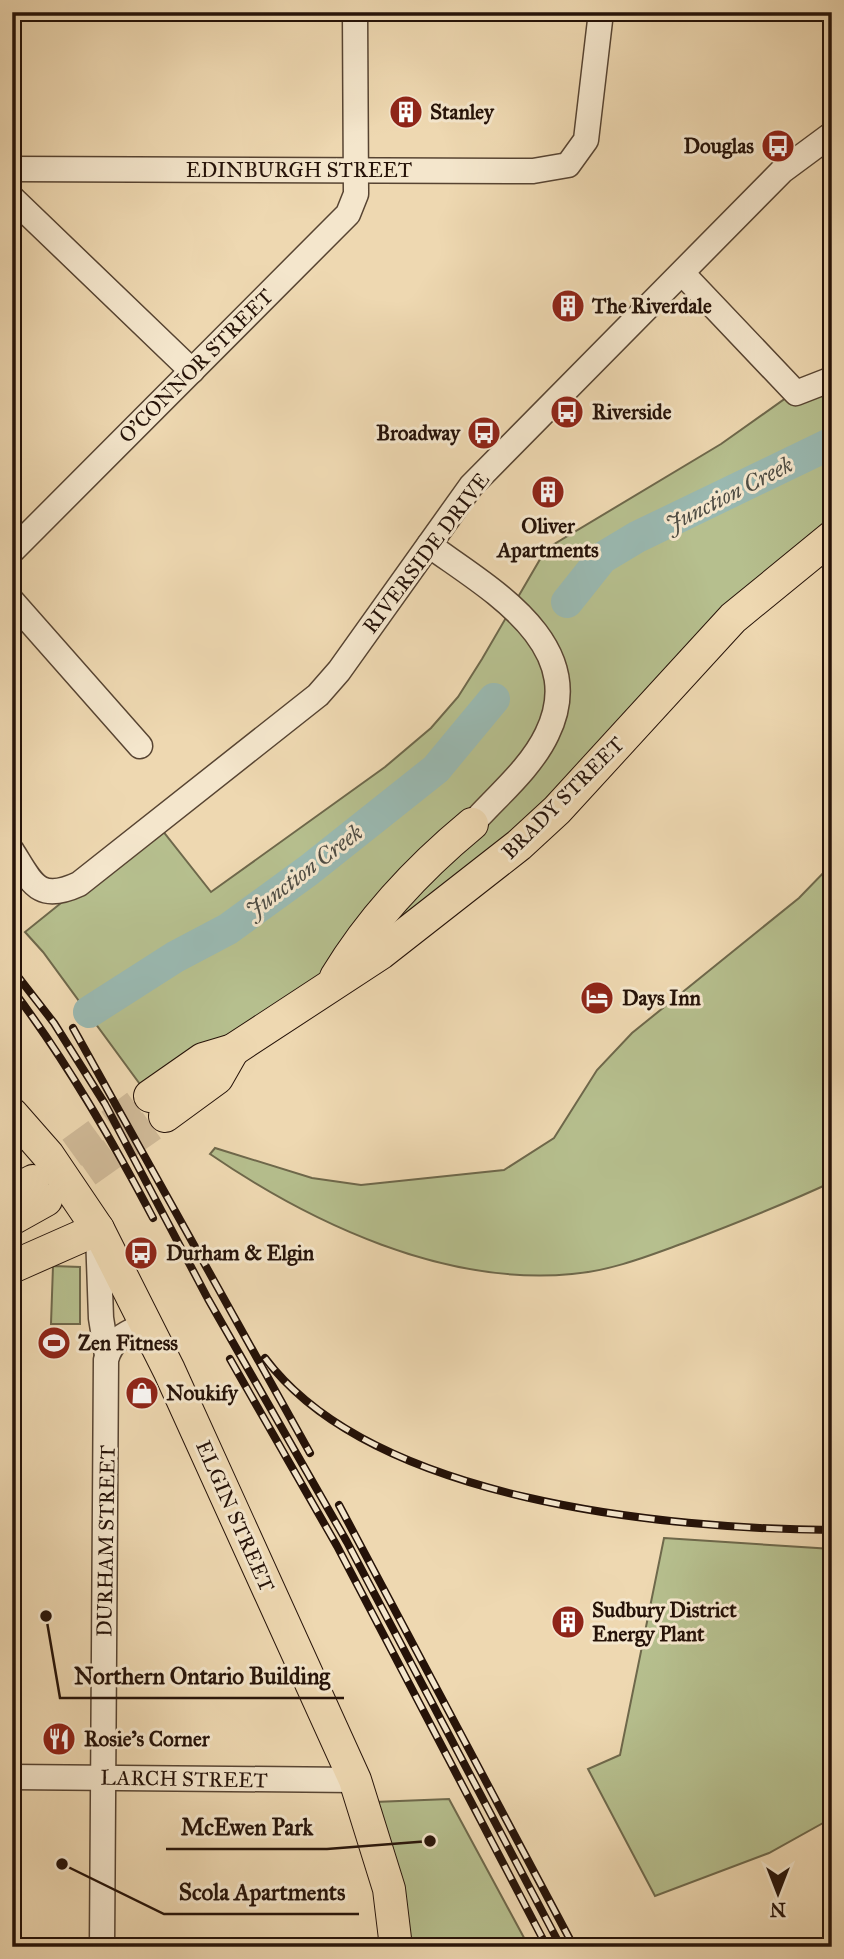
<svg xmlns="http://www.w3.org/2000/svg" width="844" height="1959" font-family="'IM FELL Great Primer',serif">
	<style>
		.green { fill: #b6bf8e; stroke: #6e684b; stroke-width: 2 }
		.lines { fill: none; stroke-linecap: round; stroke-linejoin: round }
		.river { stroke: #9ab9b1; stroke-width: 32 }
		.major-tunnel { stroke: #d0ba98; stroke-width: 32; stroke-dasharray: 32 16; stroke-linecap: butt }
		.minor-casing { stroke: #574432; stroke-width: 27 }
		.major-casing { stroke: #251208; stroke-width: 34 }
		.minor { stroke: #f4e6cc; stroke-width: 24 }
		.major { stroke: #eed8b1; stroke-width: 32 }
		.rail-casing { stroke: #251208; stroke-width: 8 }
		.rail { stroke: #f4e6cc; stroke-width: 5; stroke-dasharray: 16; stroke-linecap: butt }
		.labels { text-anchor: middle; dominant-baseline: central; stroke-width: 6; stroke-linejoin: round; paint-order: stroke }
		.poi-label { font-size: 21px; font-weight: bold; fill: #251208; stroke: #f4e6cc; text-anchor: start }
		.street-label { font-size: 21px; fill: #251208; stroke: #f4e6cc }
		.water-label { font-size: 23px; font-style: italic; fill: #4e4c43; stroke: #f4e6cc }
		.leader { fill: none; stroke: #251208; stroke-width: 2.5 }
		.callout-dot { fill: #251208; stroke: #f4e6cc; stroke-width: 2.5 }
		.callout-label { font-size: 23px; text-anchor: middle; font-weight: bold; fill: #251208; stroke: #f4e6cc; stroke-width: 6; stroke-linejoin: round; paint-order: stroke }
	</style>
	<rect width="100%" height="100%" fill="#eed8b1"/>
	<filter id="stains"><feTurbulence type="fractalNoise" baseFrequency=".00286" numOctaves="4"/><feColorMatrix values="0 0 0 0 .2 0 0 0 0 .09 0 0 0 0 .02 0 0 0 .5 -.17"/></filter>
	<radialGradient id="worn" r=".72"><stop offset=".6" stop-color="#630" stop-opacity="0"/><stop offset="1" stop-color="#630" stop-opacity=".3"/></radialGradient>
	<g class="green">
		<path d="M832,377V539L451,903L142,1087L43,952L25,932L158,825L211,892L385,767L431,728L458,697L482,659L546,549L721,444L793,393Z"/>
		<path d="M828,868L832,874V1182C783,1205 734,1224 684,1243C648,1256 611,1271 572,1274C445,1286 312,1224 210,1154L215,1148L312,1178L361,1185L504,1170L554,1138L597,1070L632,1033L799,898Z"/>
		<path d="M53,1266L80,1267V1324H51Z"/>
		<path d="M664,1538L832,1549V1818L769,1853L655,1896L588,1769L620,1755Z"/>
		<path d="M449,1799L529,1947H405L375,1802Z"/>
	</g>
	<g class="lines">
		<g class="river">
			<path d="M567,602L602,558L637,537L832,443"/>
			<path d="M89,1012L175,957L228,929L309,870L436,769L494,699"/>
		</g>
		<g class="major-tunnel">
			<path d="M33,1181L150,1096"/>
			<path d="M47,1199L165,1116"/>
		</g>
		<defs>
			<g id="minor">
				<path d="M12,169L533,171L568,165L586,140L601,12"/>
				<path d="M12,198L192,371"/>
				<path d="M683,274L796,393L832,379"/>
				<path d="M429,545C488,588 591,644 547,734C531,768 497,796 472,824"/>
				<path d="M12,551L348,214L356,194L355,12"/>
				<path d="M12,601L140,746"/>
				<path d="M12,851C32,883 38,903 79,884L318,695L339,671L471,486L782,171L832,134"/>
				<path d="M98,1234L101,1318L107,1355"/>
				<path d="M12,1777L355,1780"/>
				<path d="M102,1947L106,1360C111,1339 127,1333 146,1324"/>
			</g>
			<g id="major">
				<path d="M336,977C371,919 420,867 472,824"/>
				<path d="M150,1096L203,1059L233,1050L381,953L519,845L557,810L733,618L832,537"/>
				<path d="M12,1114L48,1155L98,1229L169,1370L355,1780L389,1889L396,1947"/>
				<path d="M165,1116L217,1078L233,1050"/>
				<path d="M12,1192L33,1181"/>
				<path d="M12,1219L46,1200"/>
				<path d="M12,1267L98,1229"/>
			</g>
		</defs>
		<use href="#minor" class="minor-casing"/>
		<use href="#major" class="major-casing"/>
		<use href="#minor" class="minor"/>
		<use href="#major" class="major"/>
		<defs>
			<g id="rail">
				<path d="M12,969L54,1023L105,1104L208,1299L347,1542L561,1947"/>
				<path d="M12,989C67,1062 111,1138 153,1218"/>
				<path d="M73,1028L310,1453"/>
				<path d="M265,1358C372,1501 666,1529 832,1530"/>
				<path d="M230,1359L337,1546L547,1947"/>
				<path d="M339,1505L574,1947"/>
			</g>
		</defs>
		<use href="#rail" class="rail-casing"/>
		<use href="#rail" class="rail"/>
	</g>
	<defs>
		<symbol id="building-disc" viewBox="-11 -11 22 22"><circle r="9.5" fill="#8f2418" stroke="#f4e6cc"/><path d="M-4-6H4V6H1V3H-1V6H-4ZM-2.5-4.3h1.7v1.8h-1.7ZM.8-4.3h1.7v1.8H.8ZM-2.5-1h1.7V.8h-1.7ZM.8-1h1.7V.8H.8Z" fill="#fff"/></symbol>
		<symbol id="bus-disc" viewBox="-11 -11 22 22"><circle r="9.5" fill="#8f2418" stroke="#f4e6cc"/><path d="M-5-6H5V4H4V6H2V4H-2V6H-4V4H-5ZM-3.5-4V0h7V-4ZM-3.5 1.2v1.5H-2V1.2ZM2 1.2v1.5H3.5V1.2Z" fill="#fff"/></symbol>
		<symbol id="hotel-disc" viewBox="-11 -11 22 22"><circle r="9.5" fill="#8f2418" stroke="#f4e6cc"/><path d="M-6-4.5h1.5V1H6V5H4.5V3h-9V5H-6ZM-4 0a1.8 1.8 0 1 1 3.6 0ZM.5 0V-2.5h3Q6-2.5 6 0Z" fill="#fff"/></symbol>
		<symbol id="stadium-disc" viewBox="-11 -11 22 22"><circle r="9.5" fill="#8f2418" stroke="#f4e6cc"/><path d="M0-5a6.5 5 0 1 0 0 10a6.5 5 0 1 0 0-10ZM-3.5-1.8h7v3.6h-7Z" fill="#fff"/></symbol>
		<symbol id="shop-disc" viewBox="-11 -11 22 22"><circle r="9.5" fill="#8f2418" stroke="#f4e6cc"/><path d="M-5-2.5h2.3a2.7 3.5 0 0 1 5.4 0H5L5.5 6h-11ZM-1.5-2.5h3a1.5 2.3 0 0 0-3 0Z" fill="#fff"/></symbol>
		<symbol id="restaurant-disc" viewBox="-11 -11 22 22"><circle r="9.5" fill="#8f2418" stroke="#f4e6cc"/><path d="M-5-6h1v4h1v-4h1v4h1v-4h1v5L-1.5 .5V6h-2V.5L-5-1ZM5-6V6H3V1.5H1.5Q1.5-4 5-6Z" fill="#fff"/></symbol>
	</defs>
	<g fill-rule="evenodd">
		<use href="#building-disc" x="387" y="93" width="38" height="38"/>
		<use href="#bus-disc" x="759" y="127" width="38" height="38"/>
		<use href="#building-disc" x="549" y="287" width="38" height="38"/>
		<use href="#bus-disc" x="548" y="393" width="38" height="38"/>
		<use href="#bus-disc" x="465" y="414" width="38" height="38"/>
		<use href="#building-disc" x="529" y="473" width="38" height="38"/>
		<use href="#hotel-disc" x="578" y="979" width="38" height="38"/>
		<use href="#bus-disc" x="122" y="1234" width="38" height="38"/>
		<use href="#stadium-disc" x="35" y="1324" width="38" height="38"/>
		<use href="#shop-disc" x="123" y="1374" width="38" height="38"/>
		<use href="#building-disc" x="549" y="1603" width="38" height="38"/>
		<use href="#restaurant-disc" x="40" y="1720" width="38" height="38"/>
	</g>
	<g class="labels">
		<g class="poi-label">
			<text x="430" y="112">Stanley</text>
			<text x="754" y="146" text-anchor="end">Douglas</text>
			<text x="592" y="306">The Riverdale</text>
			<text x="592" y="412">Riverside</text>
			<text x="460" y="433" text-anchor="end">Broadway</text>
			<text x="548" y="526" text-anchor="middle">Oliver<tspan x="548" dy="24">Apartments</tspan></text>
			<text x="622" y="998">Days Inn</text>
			<text x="166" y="1253">Durham &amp; Elgin</text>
			<text x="78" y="1343">Zen Fitness</text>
			<text x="166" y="1393">Noukify</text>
			<text x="592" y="1610">Sudbury District<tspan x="592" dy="24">Energy Plant</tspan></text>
			<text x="84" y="1739">Rosie's Corner</text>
		</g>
		<g class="street-label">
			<text x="299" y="170">EDINBURGH STREET</text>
			<text transform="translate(196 366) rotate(-45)">O'CONNOR STREET</text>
			<text transform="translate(426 553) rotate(-53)">RIVERSIDE DRIVE</text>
			<text transform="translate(563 798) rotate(-45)">BRADY STREET</text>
			<text transform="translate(235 1516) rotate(66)">ELGIN STREET</text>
			<text transform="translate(106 1541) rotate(-89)">DURHAM STREET</text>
			<text transform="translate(184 1779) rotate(1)">LARCH STREET</text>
		</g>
		<g class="water-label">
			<text transform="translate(729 494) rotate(-27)">Junction Creek</text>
			<text transform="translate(304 871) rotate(-37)">Junction Creek</text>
		</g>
	</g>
	<path class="leader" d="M46 1616L60 1698H344M430 1841L327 1849H166M62 1864L164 1914H359"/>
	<g class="callout-dot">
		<circle cx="46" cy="1616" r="7"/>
		<circle cx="430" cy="1841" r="7"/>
		<circle cx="62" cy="1864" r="7"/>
	</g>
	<g class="callout-label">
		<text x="202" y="1684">Northern Ontario Building</text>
		<text x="247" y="1835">McEwen Park</text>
		<text x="262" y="1900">Scola Apartments</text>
	</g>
	<rect width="844" height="1959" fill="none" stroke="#eed8b1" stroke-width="42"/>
	<rect x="14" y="14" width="816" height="1931" fill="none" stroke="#251208" stroke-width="3.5"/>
	<rect x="21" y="21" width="802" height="1917" fill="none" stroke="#251208" stroke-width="2"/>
	<g transform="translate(778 1893) rotate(180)" stroke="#f4e6cc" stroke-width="5" paint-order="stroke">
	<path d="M0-5L12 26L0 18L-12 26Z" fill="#251208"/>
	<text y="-10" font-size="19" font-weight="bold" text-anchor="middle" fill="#251208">N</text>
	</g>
	<rect width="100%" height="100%" filter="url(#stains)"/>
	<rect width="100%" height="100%" fill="url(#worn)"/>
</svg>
